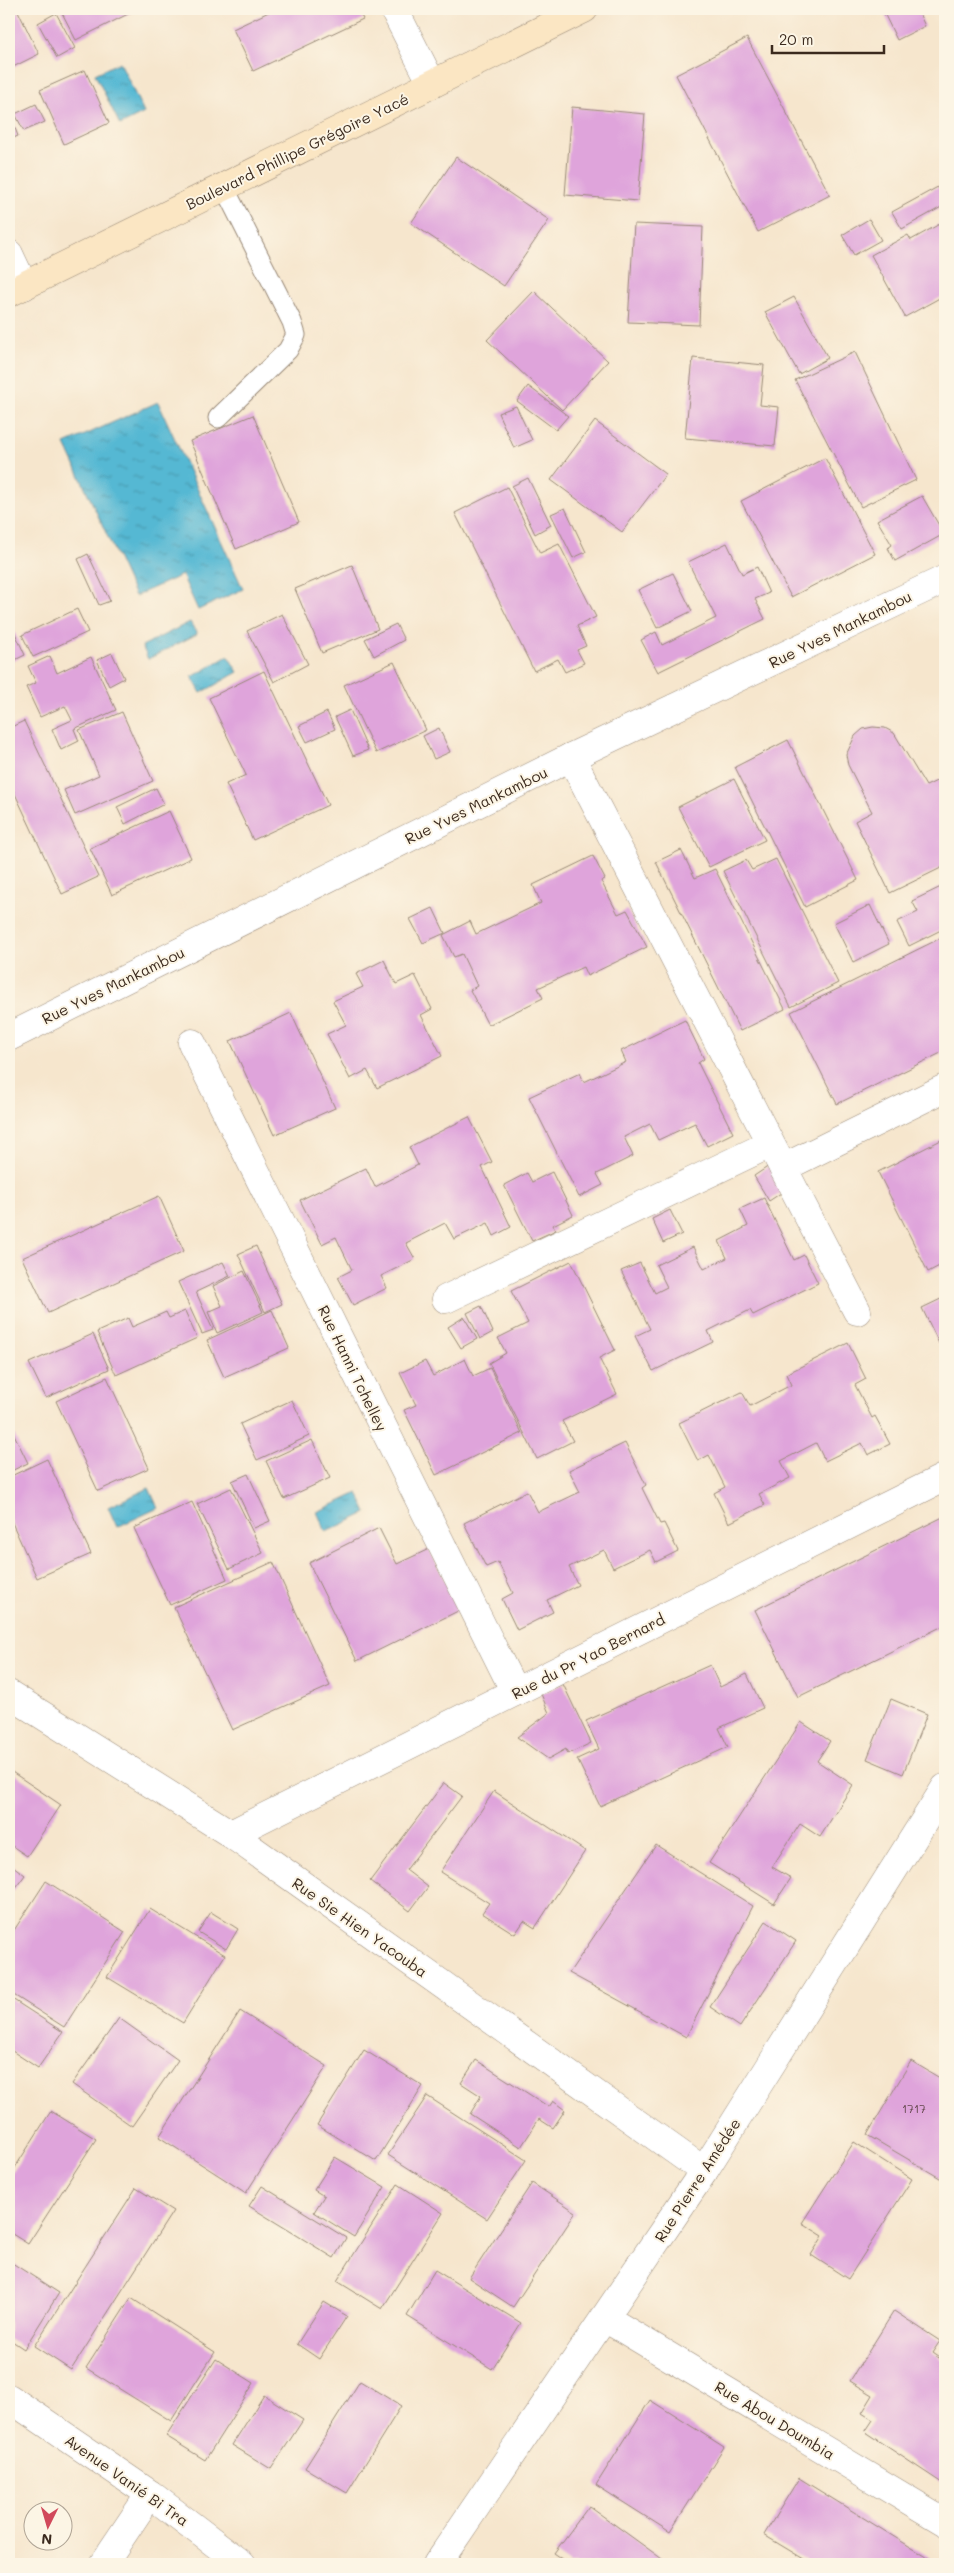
<svg xmlns="http://www.w3.org/2000/svg" width="954" height="2573" font-family="Mali,sans-serif">
	<style>
		.water { fill: url(#water-ripples); stroke: #487178 }
		.building { fill: #dfa4db }
		.lines { fill: none; stroke-linecap: round; stroke-linejoin: round }
		.service-casing { stroke: #988876; stroke-width: 21 }
		.minor-casing { stroke: #988876; stroke-width: 29 }
		.tertiary-casing { stroke: #988876; stroke-width: 29 }
		.secondary-casing { stroke: #988876; stroke-width: 29 }
		.service { stroke: #fff; stroke-width: 19 }
		.minor { stroke: #fff; stroke-width: 28 }
		.tertiary { stroke: #fff; stroke-width: 28 }
		.secondary { stroke: #fbe6c3; stroke-width: 28 }
		.labels { text-anchor: middle; dominant-baseline: central; stroke-width: 4; stroke-linejoin: round; paint-order: stroke }
		.number-label { font-size: 12px; fill: #64484d }
		.street-label { font-size: 15px; fill: #3b2a1e; stroke: #fcf5e5 }
	</style>
	<defs>
		<pattern id="water-ripples" width="26" height="14" patternUnits="userSpaceOnUse" patternTransform="scale(1.25)"><rect width="26" height="14" fill="#55b8d3"/><path d="M2 4q2-2 4 0t4 0M15 11q2-2 4 0t4 0" fill="none" stroke="#4896ab"/></pattern>
	</defs>
	<rect width="100%" height="100%" fill="#fcf5e5"/>
	<filter id="ink" filterUnits="userSpaceOnUse"><feTurbulence type="fractalNoise" baseFrequency=".02" numOctaves="2"/><feDisplacementMap in="SourceGraphic" scale="10" xChannelSelector="R" yChannelSelector="G"/><feConvolveMatrix kernelMatrix="1 2 1 2 8 2 1 2 1" color-interpolation-filters="sRGB"/></filter>
	<filter id="wash" filterUnits="userSpaceOnUse"><feTurbulence type="fractalNoise" baseFrequency=".0096" numOctaves="4" result="noise"/><feDisplacementMap in="SourceGraphic" scale="20" xChannelSelector="R" yChannelSelector="G"/><feGaussianBlur stdDeviation="1.12" result="paint"/><feColorMatrix in="noise" values="0 0 0 0 0 0 0 0 0 0 0 0 0 0 0 0 0 1.4 0 .05"/><feComposite in="paint" operator="in"/></filter>
	<g filter="url(#wash)">
		<rect width="100%" height="100%" fill="#f6e6cd"/>
		<g class="water">
			<path d="M120,62L144,113L120,125L95,74Z"/>
			<path d="M158,402L243,589L198,610L182,575L135,596L65,444Z"/>
			<path d="M190,622L197,634L148,659L142,646Z"/>
			<path d="M228,656L238,672L201,693L192,677Z"/>
			<path d="M149,1488L158,1508L117,1527L108,1507Z"/>
			<path d="M358,1493L367,1513L326,1532L317,1512Z"/>
		</g>
		<g id="blocks">
			<g class="building">
				<path d="M9,9H17L39,54L9,69Z"/>
				<path d="M60,9H138L76,40Z"/>
				<path d="M275,9H357L363,19L253,71L233,29Z"/>
				<path d="M882,9H917L925,26L897,40Z"/>
				<path d="M56,13L75,48L57,58L38,23Z"/>
				<path d="M747,38L830,195L758,232L676,75Z"/>
				<path d="M85,70L109,123L64,144L40,90Z"/>
				<path d="M36,104L45,122L24,131L15,114Z"/>
				<path d="M572,107L645,114L638,201L565,195Z"/>
				<path d="M9,112L18,136L9,140Z"/>
				<path d="M456,157L549,220L504,286L411,223Z"/>
				<path d="M945,183V205L902,229L892,212Z"/>
				<path d="M869,219L881,240L854,255L842,235Z"/>
				<path d="M945,221V295L905,317L871,255L908,235L911,240Z"/>
				<path d="M634,224L703,227L699,325L628,322Z"/>
				<path d="M534,291L608,361L562,410L487,340Z"/>
				<path d="M794,297L828,358L799,374L765,312Z"/>
				<path d="M855,352L916,480L861,507L795,380Z"/>
				<path d="M693,358L764,365L760,405L779,407L775,446L685,438Z"/>
				<path d="M528,386L568,416L556,430L517,401Z"/>
				<path d="M516,406L532,440L514,448L498,413Z"/>
				<path d="M253,415L299,522L236,549L190,441Z"/>
				<path d="M595,421L666,474L622,532L551,480Z"/>
				<path d="M825,458L875,554L791,597L741,501Z"/>
				<path d="M528,478L551,525L535,534L512,486Z"/>
				<path d="M507,487L540,553L559,544L596,617L577,626L586,646L577,650L584,663L565,672L558,659L534,671L455,513Z"/>
				<path d="M922,496L944,534L895,561L888,548L892,545L877,520Z"/>
				<path d="M565,508L586,552L573,558L551,514Z"/>
				<path d="M727,543L742,574L757,567L769,593L755,599L765,619L658,672L641,640L656,632L662,645L716,618L688,562Z"/>
				<path d="M88,554L110,601L99,605L78,559Z"/>
				<path d="M352,565L378,629L322,653L295,589Z"/>
				<path d="M673,573L692,611L657,628L638,590Z"/>
				<path d="M77,609L88,632L33,657L22,635Z"/>
				<path d="M282,614L308,664L274,682L247,631Z"/>
				<path d="M9,620L25,655L9,663Z"/>
				<path d="M396,624L404,640L374,656L365,639Z"/>
				<path d="M112,653L124,678L109,686L97,660Z"/>
				<path d="M50,656L57,673L91,657L116,710L74,729L79,741L61,750L52,729L72,720L65,706L40,717L26,687L36,683L28,666Z"/>
				<path d="M394,662L426,730L376,753L344,685Z"/>
				<path d="M264,671L328,805L253,840L226,784L246,775L209,698Z"/>
				<path d="M350,710L368,750L353,756L335,717Z"/>
				<path d="M122,712L153,781L75,815L64,790L99,775L79,730Z"/>
				<path d="M327,712L335,729L307,742L299,726Z"/>
				<path d="M24,721L98,877L62,894L9,781V728Z"/>
				<path d="M873,727L885,728L894,733L926,786L945,777V866L890,893L855,821L872,812L848,765L846,755L855,736L863,729Z"/>
				<path d="M439,728L450,752L434,759L423,736Z"/>
				<path d="M788,740L858,880L805,907L735,767Z"/>
				<path d="M734,779L765,840L709,867L678,807Z"/>
				<path d="M156,788L164,804L125,824L117,807Z"/>
				<path d="M169,811L191,858L112,895L90,848Z"/>
				<path d="M681,850L695,878L715,869L785,1009L740,1031L656,862Z"/>
				<path d="M593,856L605,879L601,881L618,914L627,910L647,947L587,976L583,967L538,988L543,998L488,1025L470,990L477,986L462,954L454,957L443,935L470,921L476,934L541,903L533,885Z"/>
				<path d="M776,859L838,983L791,1007L723,871L746,860L752,870Z"/>
				<path d="M945,885V928L909,946L897,922L918,912L912,901Z"/>
				<path d="M870,905L889,944L853,962L834,923Z"/>
				<path d="M433,908L445,933L423,943L410,919Z"/>
				<path d="M945,936V1051L837,1104L791,1012Z"/>
				<path d="M384,960L396,984L415,975L432,1009L421,1015L442,1056L377,1088L367,1070L350,1079L327,1034L346,1025L333,1001L363,987L356,974Z"/>
				<path d="M291,1013L335,1108L274,1135L230,1041Z"/>
				<path d="M685,1020L704,1059L698,1063L733,1133L707,1146L695,1123L658,1140L650,1124L624,1137L633,1156L597,1174L603,1185L579,1197L529,1097L580,1073L584,1082L626,1062L621,1051Z"/>
				<path d="M469,1117L492,1162L482,1167L511,1227L494,1236L488,1223L454,1239L445,1223L406,1243L415,1259L381,1276L387,1288L353,1305L338,1277L352,1270L336,1237L322,1244L300,1200L366,1168L375,1187L418,1165L409,1147Z"/>
				<path d="M945,1138V1263L928,1272L878,1172Z"/>
				<path d="M772,1164L787,1189L769,1201L754,1176Z"/>
				<path d="M552,1172L573,1215L553,1225L556,1230L532,1241L504,1185L527,1173L532,1182Z"/>
				<path d="M159,1196L184,1251L48,1313L22,1258Z"/>
				<path d="M764,1198L794,1260L804,1255L818,1283L753,1315L750,1310L708,1331L713,1342L653,1371L635,1336L650,1329L621,1271L640,1263L655,1293L667,1287L656,1265L693,1247L704,1269L727,1258L719,1241L748,1226L740,1209Z"/>
				<path d="M670,1210L682,1234L663,1243L652,1219Z"/>
				<path d="M256,1246L282,1304L265,1312L238,1254Z"/>
				<path d="M571,1261L615,1350L599,1358L617,1394L562,1421L573,1441L537,1459L489,1363L506,1353L498,1338L528,1323L511,1291Z"/>
				<path d="M223,1262L230,1276L196,1292L213,1330L202,1334L178,1282Z"/>
				<path d="M244,1271L263,1312L217,1333L208,1312L222,1306L213,1286Z"/>
				<path d="M945,1297V1356L922,1308Z"/>
				<path d="M481,1306L493,1332L480,1339L467,1313Z"/>
				<path d="M272,1310L289,1348L224,1377L207,1340Z"/>
				<path d="M185,1311L197,1338L116,1375L97,1332L128,1318L132,1327L166,1312L169,1318Z"/>
				<path d="M464,1317L477,1339L461,1348L448,1327Z"/>
				<path d="M93,1334L109,1369L46,1398L29,1363Z"/>
				<path d="M848,1343L866,1379L855,1385L872,1418L875,1416L890,1444L868,1455L862,1443L825,1461L816,1443L781,1461L790,1478L759,1494L765,1505L729,1523L714,1493L725,1487L709,1455L698,1461L679,1423L742,1392L750,1406L791,1385L786,1374Z"/>
				<path d="M465,1359L473,1376L490,1368L522,1433L436,1475L404,1410L416,1405L400,1373L425,1361L433,1376Z"/>
				<path d="M107,1377L149,1468L98,1491L56,1401Z"/>
				<path d="M292,1400L309,1436L257,1460L240,1424Z"/>
				<path d="M10,1426L28,1463L9,1472V1427Z"/>
				<path d="M312,1440L330,1478L284,1499L266,1461Z"/>
				<path d="M625,1443L646,1485L642,1488L660,1524L664,1523L678,1551L656,1562L650,1550L613,1568L604,1550L569,1567L578,1585L547,1600L553,1612L517,1630L502,1599L513,1593L498,1562L486,1567L464,1523L527,1491L538,1512L580,1492L569,1470Z"/>
				<path d="M47,1459L91,1554L37,1578L9,1516V1477Z"/>
				<path d="M248,1474L270,1521L254,1528L232,1481Z"/>
				<path d="M231,1488L263,1553L229,1569L197,1504Z"/>
				<path d="M192,1502L227,1579L170,1605L134,1528Z"/>
				<path d="M945,1516V1625L798,1697L755,1610Z"/>
				<path d="M379,1528L397,1564L429,1549L460,1610L357,1661L309,1563Z"/>
				<path d="M273,1562L330,1686L232,1730L174,1607Z"/>
				<path d="M710,1665L720,1687L747,1674L763,1708L719,1728L728,1747L600,1806L577,1759L599,1749L586,1721Z"/>
				<path d="M563,1684L591,1743L568,1754L566,1749L548,1759L517,1737L549,1713L541,1694Z"/>
				<path d="M891,1699L927,1714L903,1774L867,1759Z"/>
				<path d="M801,1722L830,1741L817,1761L853,1785L820,1837L800,1824L772,1867L791,1878L774,1904L709,1863Z"/>
				<path d="M9,1770L61,1805L27,1856L9,1844Z"/>
				<path d="M444,1783L462,1796L406,1870L428,1887L410,1911L370,1881Z"/>
				<path d="M494,1791L585,1851L535,1928L524,1921L515,1934L482,1913L489,1903L440,1872Z"/>
				<path d="M656,1845L753,1906L686,2037L569,1973Z"/>
				<path d="M9,1863L25,1875L9,1897Z"/>
				<path d="M46,1881L125,1932L64,2027L9,1992V1938Z"/>
				<path d="M150,1909L225,1955L183,2023L107,1977Z"/>
				<path d="M211,1912L238,1929L226,1949L198,1932Z"/>
				<path d="M766,1921L796,1941L740,2027L710,2007Z"/>
				<path d="M9,1997L63,2032L38,2068L9,2049Z"/>
				<path d="M240,2011L327,2066L246,2193L159,2137Z"/>
				<path d="M119,2018L178,2060L132,2126L72,2084Z"/>
				<path d="M364,2050L423,2086L376,2161L317,2125Z"/>
				<path d="M476,2060L549,2107L553,2101L565,2110L553,2128L539,2119L521,2147L470,2114L481,2096L461,2083Z"/>
				<path d="M911,2061L945,2081V2181L867,2135Z"/>
				<path d="M427,2096L526,2160L487,2219L388,2155Z"/>
				<path d="M51,2111L96,2139L28,2244L9,2232V2177Z"/>
				<path d="M854,2142L912,2179L848,2279L811,2255L823,2236L802,2223Z"/>
				<path d="M335,2157L385,2187L354,2237L314,2212L324,2196L314,2190Z"/>
				<path d="M532,2183L576,2212L513,2307L469,2278Z"/>
				<path d="M398,2184L443,2213L382,2309L337,2281Z"/>
				<path d="M262,2186L346,2238L334,2258L249,2206Z"/>
				<path d="M136,2188L173,2211L71,2370L34,2346Z"/>
				<path d="M9,2261L59,2293L24,2349L9,2339Z"/>
				<path d="M435,2270L521,2323L492,2369L407,2316Z"/>
				<path d="M131,2298L215,2352L171,2421L86,2368Z"/>
				<path d="M324,2302L347,2316L319,2359L297,2344Z"/>
				<path d="M894,2311L940,2341L932,2353L945,2362V2485L865,2432L873,2420L862,2413L873,2395L850,2381Z"/>
				<path d="M216,2359L254,2383L205,2460L166,2436Z"/>
				<path d="M360,2381L401,2406L347,2493L305,2468Z"/>
				<path d="M264,2395L303,2420L271,2469L232,2445Z"/>
				<path d="M650,2400L724,2447L670,2532L596,2485Z"/>
				<path d="M799,2478L938,2564H812L764,2535Z"/>
				<path d="M589,2506L669,2564H570L554,2553Z"/>
			</g>
		</g>
	</g>
	<g filter="url(#ink)">
		<use href="#blocks" fill-opacity="0" stroke="#988876" stroke-width="1"/>
		<g class="lines">
			<defs>
				<path id="service" d="M218,418L288,350L296,335L292,322L224,187"/>
				<g id="minor">
					<path d="M394,9L432,84"/>
					<path d="M9,254L24,286"/>
					<path d="M571,757L857,1311"/>
					<path d="M9,1037L571,757L945,579"/>
					<path d="M192,1043L515,1692"/>
					<path d="M783,1168L945,1088"/>
					<path d="M446,1299L770,1144"/>
					<path d="M9,1694L231,1834L704,2171"/>
					<path d="M231,1834L945,1477"/>
					<path d="M605,2318L945,2522"/>
					<path d="M103,2564L150,2494"/>
					<path d="M437,2564L704,2171L945,1788"/>
				</g>
				<path id="tertiary" d="M9,2398L150,2494L242,2564"/>
				<path id="secondary" d="M9,293L584,9"/>
			</defs>
			<use href="#service" class="service-casing"/>
			<use href="#minor" class="minor-casing"/>
			<use href="#tertiary" class="tertiary-casing"/>
			<use href="#secondary" class="secondary-casing"/>
			<use href="#service" class="service"/>
			<use href="#minor" class="minor"/>
			<use href="#tertiary" class="tertiary"/>
			<use href="#secondary" class="secondary"/>
		</g>
	</g>
	<g class="labels">
		<g class="number-label">
			<text x="914" y="2108">1717</text>
		</g>
		<g class="street-label">
			<text transform="translate(297 151) rotate(-26)">Boulevard Phillipe Grégoire Yacé</text>
			<text transform="translate(840 629) rotate(-26)">Rue Yves Mankambou</text>
			<text transform="translate(476 805) rotate(-26)">Rue Yves Mankambou</text>
			<text transform="translate(113 985) rotate(-26)">Rue Yves Mankambou</text>
			<text transform="translate(353 1368) rotate(64)">Rue Hanni Tchelley</text>
			<text transform="translate(588 1656) rotate(-27)">Rue du Pr Yao Bernard</text>
			<text transform="translate(360 1927) rotate(35)">Rue Sie Hien Yacouba</text>
			<text transform="translate(697 2180) rotate(-57)">Rue Pierre Amédée</text>
			<text transform="translate(775 2420) rotate(31)">Rue Abou Doumbia</text>
			<text transform="translate(127 2480) rotate(35)">Avenue Vanié Bi Tra</text>
		</g>
	</g>
	<rect width="954" height="2573" fill="none" stroke="#fcf5e5" stroke-width="30"/>
	<g transform="translate(48 2526) rotate(185)"><circle r="24" fill="#fcf5e5" stroke="#afa495"/>
	<path d="M0-4L9 19L0 12L-9 19Z" fill="#d1495b"/>
	<text y="-8" font-size="14" font-weight="bold" text-anchor="middle" fill="#3b2a1e">N</text>
	</g>
	<path d="M772 45v8h112v-8" fill="none" stroke="#3b2a1e" stroke-width="2.5"/>
	<text x="779" y="45" font-size="15" fill="#3b2a1e" stroke="#fcf5e5" stroke-width="4" paint-order="stroke">20 m</text>
</svg>
